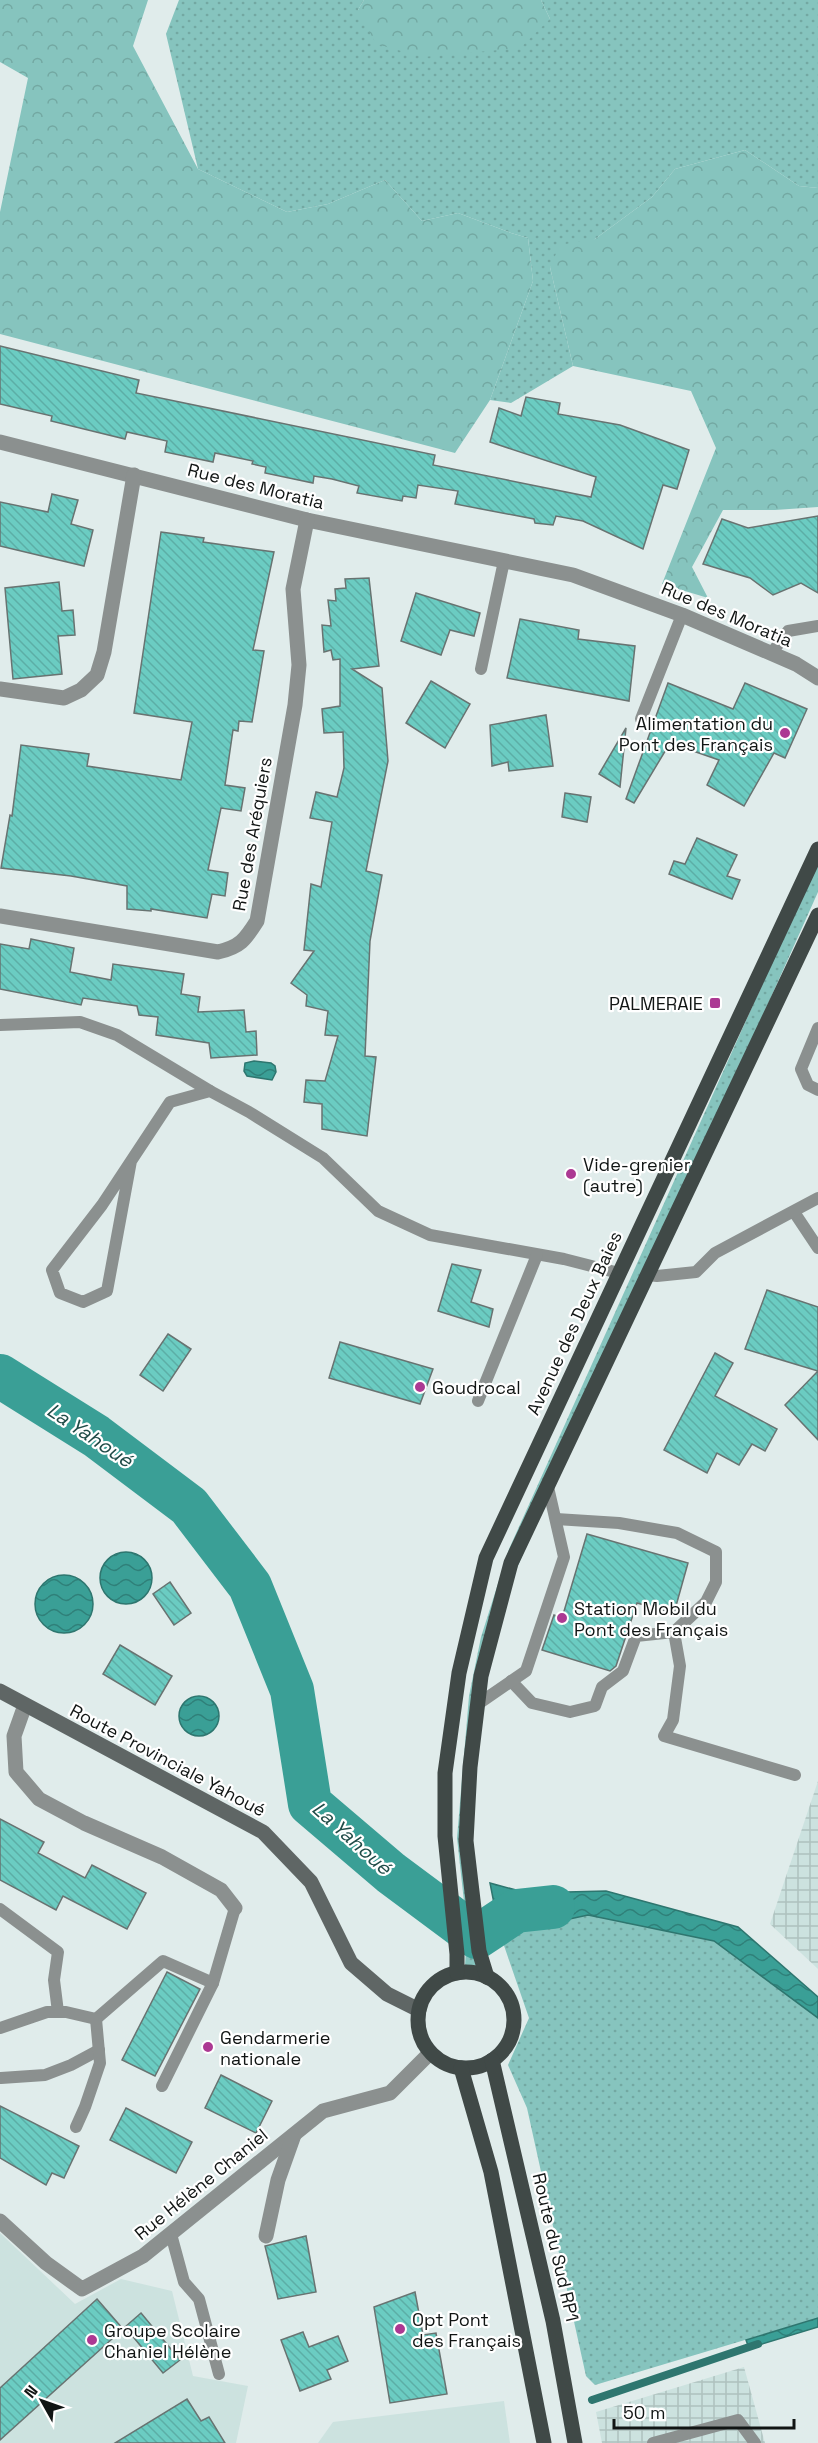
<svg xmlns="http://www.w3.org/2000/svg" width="818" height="2443" font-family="'Space Grotesk',sans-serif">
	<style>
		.built { fill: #cce2df }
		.industrial { fill: url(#industrial-grid) }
		.grass { fill: url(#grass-dots) }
		.forest { fill: url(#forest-crowns) }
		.water { fill: url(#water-waves); stroke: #2e766f; stroke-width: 1.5 }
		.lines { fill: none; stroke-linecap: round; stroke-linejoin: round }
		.stream { stroke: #2e766f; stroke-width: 8 }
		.river { stroke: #3a9f96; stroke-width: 44 }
		.building { fill: url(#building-back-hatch); stroke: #687371; stroke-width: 1.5 }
		.service { stroke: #8b908f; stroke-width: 12 }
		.minor { stroke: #8b908f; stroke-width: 15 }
		.secondary { stroke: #5f6665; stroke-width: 15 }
		.primary { stroke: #404947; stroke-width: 15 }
		.poi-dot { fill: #ac3993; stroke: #fff; stroke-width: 2 }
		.labels { text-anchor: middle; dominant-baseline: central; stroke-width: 4.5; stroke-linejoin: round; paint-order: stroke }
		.street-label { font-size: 18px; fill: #111514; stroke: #fff }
		.poi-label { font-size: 18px; fill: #111514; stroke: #fff; text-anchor: start }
		.water-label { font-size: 20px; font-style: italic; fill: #204c48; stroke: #fff }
	</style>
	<defs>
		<pattern id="industrial-grid" width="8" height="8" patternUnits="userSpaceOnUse" patternTransform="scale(1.5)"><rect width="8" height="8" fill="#cce2df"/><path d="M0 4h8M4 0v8" fill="none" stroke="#aec1be"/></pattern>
		<pattern id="grass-dots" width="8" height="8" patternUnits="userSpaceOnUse" patternTransform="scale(1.5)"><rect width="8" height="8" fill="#86c4be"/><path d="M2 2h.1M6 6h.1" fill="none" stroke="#73a8a2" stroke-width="1.8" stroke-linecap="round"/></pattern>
		<pattern id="forest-crowns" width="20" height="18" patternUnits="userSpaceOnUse" patternTransform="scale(1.5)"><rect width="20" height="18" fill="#86c4be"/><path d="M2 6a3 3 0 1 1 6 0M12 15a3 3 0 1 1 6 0" fill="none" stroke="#73a8a2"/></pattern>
		<pattern id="water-waves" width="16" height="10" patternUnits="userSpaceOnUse" patternTransform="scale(1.5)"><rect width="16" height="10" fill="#3a9f96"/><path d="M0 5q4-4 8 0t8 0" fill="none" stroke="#2f8079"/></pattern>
		<pattern id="building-back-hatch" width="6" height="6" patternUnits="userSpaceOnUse" patternTransform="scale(1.5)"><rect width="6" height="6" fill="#6bccc2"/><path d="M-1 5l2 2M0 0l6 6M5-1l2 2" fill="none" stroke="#5caea6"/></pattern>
	</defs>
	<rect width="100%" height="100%" fill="#e0eceb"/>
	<g class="built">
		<path d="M0,2233L75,2304L121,2279L172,2291L193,2376L248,2386L236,2443H0Z"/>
		<path d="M504,2401L510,2443H318L333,2422Z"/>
	</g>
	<g class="industrial">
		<path d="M818,1781V1969L770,1924Z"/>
		<path d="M744,2367L765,2443H602L596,2412Z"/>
	</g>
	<g class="grass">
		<path d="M179,0H364L358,10L550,19L541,0H818V188L799,186L745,150L675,169L652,197L595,239L550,267L573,366L511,403L490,400L533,281L528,238L511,233L458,213L422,221L385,180L328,204L287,212L198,169L166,34Z"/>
		<path d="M818,860V892L678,1205L611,1345L485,1644L462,1840L467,1912L477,1937L479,1966L465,1967L467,1929L457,1838L469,1696L481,1637L509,1549Z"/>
		<path d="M588,1915L714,1941L818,2018V2318L595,2385L586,2376L527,2108L508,2065L529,2018L500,1934Z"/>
	</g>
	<g class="forest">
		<path d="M0,0H148L133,46L198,169L287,212L328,204L385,180L422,221L458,213L511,233L528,238L533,281L490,400L455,453L0,334V212L28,78L0,62Z"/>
		<path d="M364,0H541L550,19L520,48L423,57L376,44L358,10Z"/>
		<path d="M745,150L799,186L818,188V507L775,510H723L692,567L708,598L662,584L716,448L691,391L573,366L550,267L560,245L595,239L652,197L675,169Z"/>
	</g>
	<g class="water">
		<path d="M254,1061L271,1063L275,1066L276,1072L272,1080L247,1076L244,1071L245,1063Z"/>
		<circle cx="126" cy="1578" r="26"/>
		<circle cx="64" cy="1604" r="29"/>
		<circle cx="199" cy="1716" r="20"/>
		<path d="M490,1883L527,1893L606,1891L738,1927L818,1997V2018L714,1941L588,1915L500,1934Z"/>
		<path d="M818,2318V2327L749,2348L746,2340Z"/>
	</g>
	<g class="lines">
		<path class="stream" d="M592,2400L758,2344"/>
		<path class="river" d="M0,1376L96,1436L189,1506L250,1586L292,1690L310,1804L391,1873L477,1937L516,1911L553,1907"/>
	</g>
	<g class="building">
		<path d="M0,346L139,380L136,393L435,455L433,465L591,497L596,477L490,442L499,408L521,416L526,397L560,403L558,414L620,425L689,450L677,489L663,485L643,549L583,521L556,516L553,525L535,523L534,519L455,504L458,491L418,485L416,498L403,496L402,501L357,493L359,486L332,479L314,476L313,483L265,473L266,467L252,464L253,461L215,453L213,462L165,452L167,441L127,432L125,439L51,421L52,416L0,404Z"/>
		<path d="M52,494L78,500L71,524L93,530L84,566L0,546V502L48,512Z"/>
		<path d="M818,516V593L801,583L773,595L750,578L703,564L722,519L748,528Z"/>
		<path d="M161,532L204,538L203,542L274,552L253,650L264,651L252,722L239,721L238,731L233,730L225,785L245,788L241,811L221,808L208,870L228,873L225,896L212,894L207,918L151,909V911L127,909V886L71,876L1,868L10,815L12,816L21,745L89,754L87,766L181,780L192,722L134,713Z"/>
		<path d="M369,578L379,666L352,669L382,688L388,761L366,871L382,875L370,941L365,1056L376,1057L367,1136L322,1129V1104L304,1102L306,1080L325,1081L338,1036L325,1035L328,1011L306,1006L307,995L291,983L314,951L304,950L311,884L321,887L332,822L310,818L316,792L337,797L344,768L343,732L324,733L322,709L340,706V659L333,660L331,650L324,652L322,625L331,626L328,600L336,601L335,589L346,588L345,579Z"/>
		<path d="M59,582L62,611L73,610L75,635L58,636L62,674L13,679L5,588Z"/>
		<path d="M416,593L480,613L474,636L450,630L441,655L401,641Z"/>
		<path d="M520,619L579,630L578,639L635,646L629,701L507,678Z"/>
		<path d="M431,681L470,704L445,748L406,723Z"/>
		<path d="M668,683L733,709L745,683L807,709L785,758L774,753L744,806L707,785L719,760L670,743L634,803L626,799Z"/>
		<path d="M546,715L553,766L509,771L508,762L492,766L490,725Z"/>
		<path d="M626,728L620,787L599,774Z"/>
		<path d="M565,793L591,797L587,822L562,817Z"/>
		<path d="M697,838L737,855L727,876L740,880L732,899L669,874L674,861L685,864Z"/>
		<path d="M31,939L74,948L70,972L111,980L113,964L184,974L181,994L200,997L198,1012L244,1010L246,1032L256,1031L257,1055L211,1058L209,1043L156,1035L158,1017L139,1015L137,1006L83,998L81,1005L0,989V944L29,949Z"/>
		<path d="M452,1264L481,1270L471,1302L493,1309L489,1327L438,1311Z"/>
		<path d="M767,1290L818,1307V1440L785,1405L818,1371L745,1349Z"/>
		<path d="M168,1334L191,1349L163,1391L140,1375Z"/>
		<path d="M340,1342L433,1369L420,1404L329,1378Z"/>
		<path d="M715,1353L733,1363L715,1396L777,1429L765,1451L752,1444L739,1465L717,1453L707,1473L664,1450Z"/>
		<path d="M587,1534L688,1563L674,1613L637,1603L616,1666L610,1671L542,1650L554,1615L562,1618Z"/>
		<path d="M170,1582L191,1613L174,1625L153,1594Z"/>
		<path d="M120,1645L172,1676L155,1705L103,1674Z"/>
		<path d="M0,1819L44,1842L38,1853L85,1878L92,1865L146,1893L127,1929L63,1896L56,1910L0,1880Z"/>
		<path d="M167,1972L200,1989L155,2076L122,2060Z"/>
		<path d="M221,2075L272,2101L256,2133L205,2108Z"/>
		<path d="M0,2106L79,2146L64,2178L52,2173L46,2185L0,2158Z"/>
		<path d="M126,2108L192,2142L176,2173L110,2140Z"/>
		<path d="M306,2236L316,2292L278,2299L265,2246Z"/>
		<path d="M415,2292L423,2335L436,2333L447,2394L390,2403L374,2307Z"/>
		<path d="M97,2299L123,2329L0,2440V2388Z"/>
		<path d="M141,2313L180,2360L163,2373L125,2327Z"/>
		<path d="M303,2332L309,2347L338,2336L348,2361L327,2370L331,2379L300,2391L281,2340Z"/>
		<path d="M187,2399L201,2421L209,2417L225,2443H115Z"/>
	</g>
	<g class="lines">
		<g class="service">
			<path d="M771,654L788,631L818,626"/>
			<path d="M481,669L504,561"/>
			<path d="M641,719L682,615"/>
			<path d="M0,1025L80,1022L117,1035L210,1091"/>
			<path d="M818,1028L801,1069L808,1085L818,1090"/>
			<path d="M131,1161L107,1291L83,1302L60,1293L52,1270L102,1205L170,1102L210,1091L249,1112L323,1158L378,1211L430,1235L564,1259L619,1273"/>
			<path d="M794,1212L818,1248"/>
			<path d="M648,1275L657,1276L696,1272L715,1253L818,1198"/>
			<path d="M478,1401L537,1255"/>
			<path d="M556,1519L619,1523L677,1533L716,1552V1582L706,1602L674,1632"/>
			<path d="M511,1681L532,1703L570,1712L595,1706L602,1687L623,1671L636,1636L674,1632L680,1666L673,1720L664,1736L795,1775"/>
			<path d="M478,1704L526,1671L564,1557L548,1487"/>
			<path d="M0,1909L58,1952L54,1980L58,2012"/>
			<path d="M0,2028L47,2012H66L96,2019L163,1961L213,1983"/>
			<path d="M1,2078L45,2075L71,2065L99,2050"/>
			<path d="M162,2086L213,1983L235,1908"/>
			<path d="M76,2127L85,2107L100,2063L96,2019"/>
			<path d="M171,2234L184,2282L199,2299L219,2374"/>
			<path d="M653,2443L738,2420L755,2443"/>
		</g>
		<g class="minor">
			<path d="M0,442L307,520L573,575L682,615L796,664L818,678"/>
			<path d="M0,689L64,698L81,690L97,675L104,652L134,475"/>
			<path d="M0,916L218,952C240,947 245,940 257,921L295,705L299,665L293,589L307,520"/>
			<path d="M25,1705L14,1736L16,1772L39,1799L84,1823L162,1857L221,1890L235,1908"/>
			<path d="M0,2221L46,2263L82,2289L143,2256L323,2111L390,2093L430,2053"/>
			<path d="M266,2236L278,2180L294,2135"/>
		</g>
		<path class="secondary" d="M0,1691L263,1832L311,1882L351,1963L387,1994L419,2010"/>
		<g class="primary">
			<circle cx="466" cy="2020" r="48"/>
			<path d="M457,1973V1954L445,1836V1773L459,1673L486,1558L818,849"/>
			<path d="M487,1977L479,1951L466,1841L470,1767L481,1676L511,1563L818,915"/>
			<path d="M492,2060L553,2321L575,2443"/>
			<path d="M461,2068L491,2172L544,2443"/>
		</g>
	</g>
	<g class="poi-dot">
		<circle cx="785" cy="733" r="6"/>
		<rect x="709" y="997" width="12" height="12" rx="3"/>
		<circle cx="571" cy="1174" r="6"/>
		<circle cx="420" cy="1387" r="6"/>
		<circle cx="562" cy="1618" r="6"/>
		<circle cx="208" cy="2047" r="6"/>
		<circle cx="400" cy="2329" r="6"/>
		<circle cx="92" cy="2340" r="6"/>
	</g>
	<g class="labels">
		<g class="street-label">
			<text transform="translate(256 486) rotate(14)">Rue des Moratia</text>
			<text transform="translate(727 614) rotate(23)">Rue des Moratia</text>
			<text transform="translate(252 834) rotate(-80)">Rue des Aréquiers</text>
			<text transform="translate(574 1323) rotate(-65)">Avenue des Deux Baies</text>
			<text transform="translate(168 1760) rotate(28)">Route Provinciale Yahoué</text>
			<text transform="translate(201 2184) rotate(-39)">Rue Hélène Chaniel</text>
			<text transform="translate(556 2247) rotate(77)">Route du Sud RP1</text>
		</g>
		<g class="poi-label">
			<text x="773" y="723" text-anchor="end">Alimentation du<tspan x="773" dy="21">Pont des Français</tspan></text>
			<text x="703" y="1003" text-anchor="end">PALMERAIE</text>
			<text x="583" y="1164">Vide-grenier<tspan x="583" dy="21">(autre)</tspan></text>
			<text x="432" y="1387">Goudrocal</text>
			<text x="574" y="1608">Station Mobil du<tspan x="574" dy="21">Pont des Français</tspan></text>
			<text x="220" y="2037">Gendarmerie<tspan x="220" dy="21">nationale</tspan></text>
			<text x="412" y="2319">Opt Pont<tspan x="412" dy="21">des Français</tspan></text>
			<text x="104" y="2330">Groupe Scolaire<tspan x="104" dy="21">Chaniel Hélène</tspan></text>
		</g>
		<g class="water-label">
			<text transform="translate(90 1435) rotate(34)">La Yahoué</text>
			<text transform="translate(352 1838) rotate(42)">La Yahoué</text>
		</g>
	</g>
	<g transform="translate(42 2401) rotate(310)" stroke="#ffffff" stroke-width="4.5" paint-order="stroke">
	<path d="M0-4.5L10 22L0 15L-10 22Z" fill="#111514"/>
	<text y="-9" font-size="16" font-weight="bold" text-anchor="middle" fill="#111514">N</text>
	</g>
	<path d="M614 2419v9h180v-9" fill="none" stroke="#111514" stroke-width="3"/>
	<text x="623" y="2419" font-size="18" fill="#111514" stroke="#ffffff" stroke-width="4.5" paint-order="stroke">50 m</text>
</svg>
